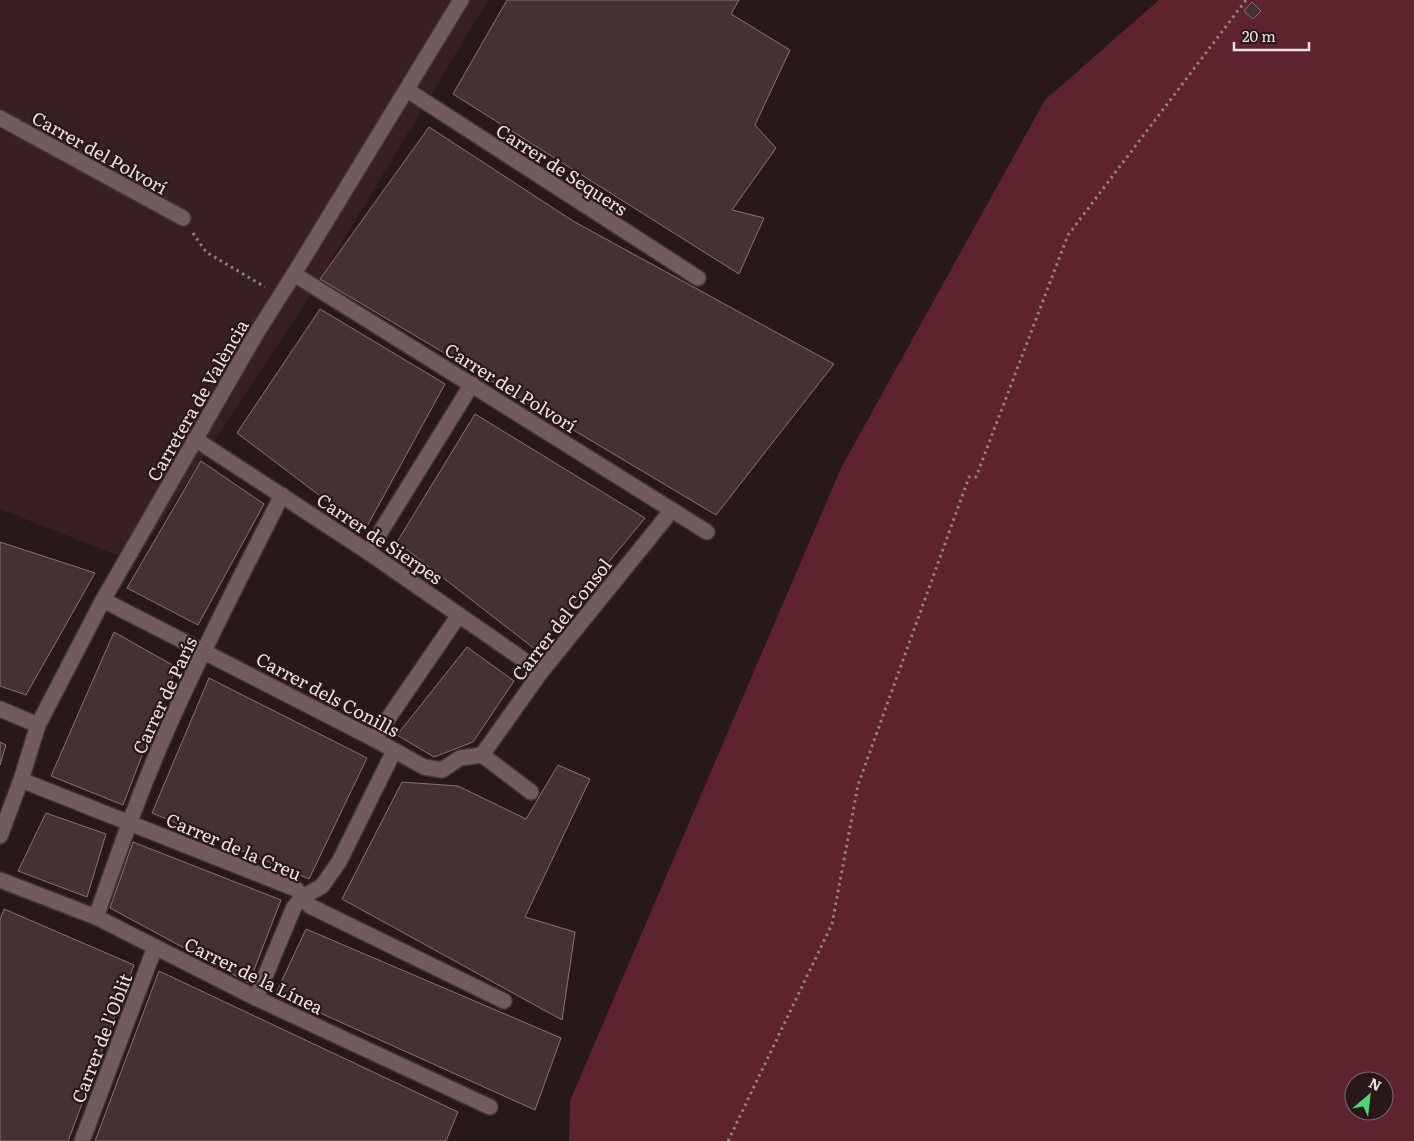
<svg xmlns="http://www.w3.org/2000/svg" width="1414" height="1141" font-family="Literata,serif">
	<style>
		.built { fill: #371f23 }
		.green { fill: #5d2430; fill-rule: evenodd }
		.building { fill: #453134; stroke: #887174 }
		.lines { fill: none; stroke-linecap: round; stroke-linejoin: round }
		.minor-casing { stroke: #413436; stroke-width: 18 }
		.path { stroke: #908182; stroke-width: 3; stroke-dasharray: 2.5 4; stroke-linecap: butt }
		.minor { stroke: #715b5e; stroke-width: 15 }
		.labels { text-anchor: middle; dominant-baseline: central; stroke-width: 4.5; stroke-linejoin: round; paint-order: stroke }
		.street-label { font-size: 18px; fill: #ede0e1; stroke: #29181a }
	</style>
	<rect width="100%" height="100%" fill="#29181a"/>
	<path class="built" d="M0,0H488L303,307L134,562L0,509Z"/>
	<path class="green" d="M1159,0H1414V1141H569L570,1101L841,468L1045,100ZM1354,1081H1384V1111H1354Z"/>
	<g class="building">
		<path d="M507,0H739L731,14L790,50L755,125L776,148L732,210L764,218L739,274L453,94Z"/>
		<path d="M1252,2L1261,11L1253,19L1244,11Z"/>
		<path d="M429,127L573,221L834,364L716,515L320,279Z"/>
		<path d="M320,309L445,384L365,530L237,433Z"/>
		<path d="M475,414L645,518L536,650L397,542Z"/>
		<path d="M201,461L264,504L198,625L127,588Z"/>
		<path d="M0,542L95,573L26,695L0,686Z"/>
		<path d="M114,632L176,667L123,805L51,776Z"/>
		<path d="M467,647L514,681L473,742L434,757L397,735Z"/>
		<path d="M209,678L367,758L309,879L152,813Z"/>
		<path d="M0,742L6,745L0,765Z"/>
		<path d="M558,765L590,779L525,917L575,932L562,1020L342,899L402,782L458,786L526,819Z"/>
		<path d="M46,813L106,834L87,897L18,871Z"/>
		<path d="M133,842L281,900L249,983L110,908Z"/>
		<path d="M4,909L134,965L68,1141H0V920Z"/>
		<path d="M306,929L561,1038L535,1110L276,993Z"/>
		<path d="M159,971L458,1112L446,1141H95Z"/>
	</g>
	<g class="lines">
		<defs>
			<g id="minor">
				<path d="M407,90L698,278"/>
				<path d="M0,118L183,218"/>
				<path d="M294,274L707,532"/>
				<path d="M195,439L368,552L541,672"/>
				<path d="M368,552L472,384"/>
				<path d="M103,600L374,739L424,767L442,770L460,758L482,755L531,792"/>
				<path d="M0,709L38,725"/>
				<path d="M374,739L459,615"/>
				<path d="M482,755L541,672L672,510"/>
				<path d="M21,780L296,889L310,906L504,1001"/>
				<path d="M0,836L21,780L38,725L103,600L256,334L294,274L461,0"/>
				<path d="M0,880L96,917L256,998L490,1107"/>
				<path d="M96,917C118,854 140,791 167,730C202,650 243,573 282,495"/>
				<path d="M256,998L294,907L303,897L322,886L339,862L394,751"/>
				<path d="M82,1141L155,947"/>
			</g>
		</defs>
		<use href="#minor" class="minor-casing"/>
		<g class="path">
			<path d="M193,233L206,252L265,287"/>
			<path d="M728,1141L832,924L858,785L969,477H976L1068,235L1246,0"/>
		</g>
		<use href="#minor" class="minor"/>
	</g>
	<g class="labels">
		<g class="street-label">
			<text transform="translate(100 152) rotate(29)">Carrer del Polvorí</text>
			<text transform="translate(562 169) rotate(33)">Carrer de Sequers</text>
			<text transform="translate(511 387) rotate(32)">Carrer del Polvorí</text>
			<text transform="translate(197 400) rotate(-60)">Carretera de València</text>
			<text transform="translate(380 538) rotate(34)">Carrer de Sierpes</text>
			<text transform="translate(561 619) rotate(-52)">Carrer del Consol</text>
			<text transform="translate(328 694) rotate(28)">Carrer dels Conills</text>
			<text transform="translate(164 695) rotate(-65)">Carrer de París</text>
			<text transform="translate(234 846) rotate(23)">Carrer de la Creu</text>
			<text transform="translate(254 975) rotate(26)">Carrer de la Línea</text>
			<text transform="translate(101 1038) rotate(-69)">Carrer de l'Oblit</text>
		</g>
	</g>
	<g transform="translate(1369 1096) rotate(28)"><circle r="24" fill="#29181a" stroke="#77686a"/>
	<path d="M0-4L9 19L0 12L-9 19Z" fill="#4bd677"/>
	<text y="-8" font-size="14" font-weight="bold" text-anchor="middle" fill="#ede0e1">N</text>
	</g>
	<path d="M1234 42v8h75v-8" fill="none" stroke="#ede0e1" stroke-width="2.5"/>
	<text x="1242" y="42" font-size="15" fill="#ede0e1" stroke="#29181a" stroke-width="4" paint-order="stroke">20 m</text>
</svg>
